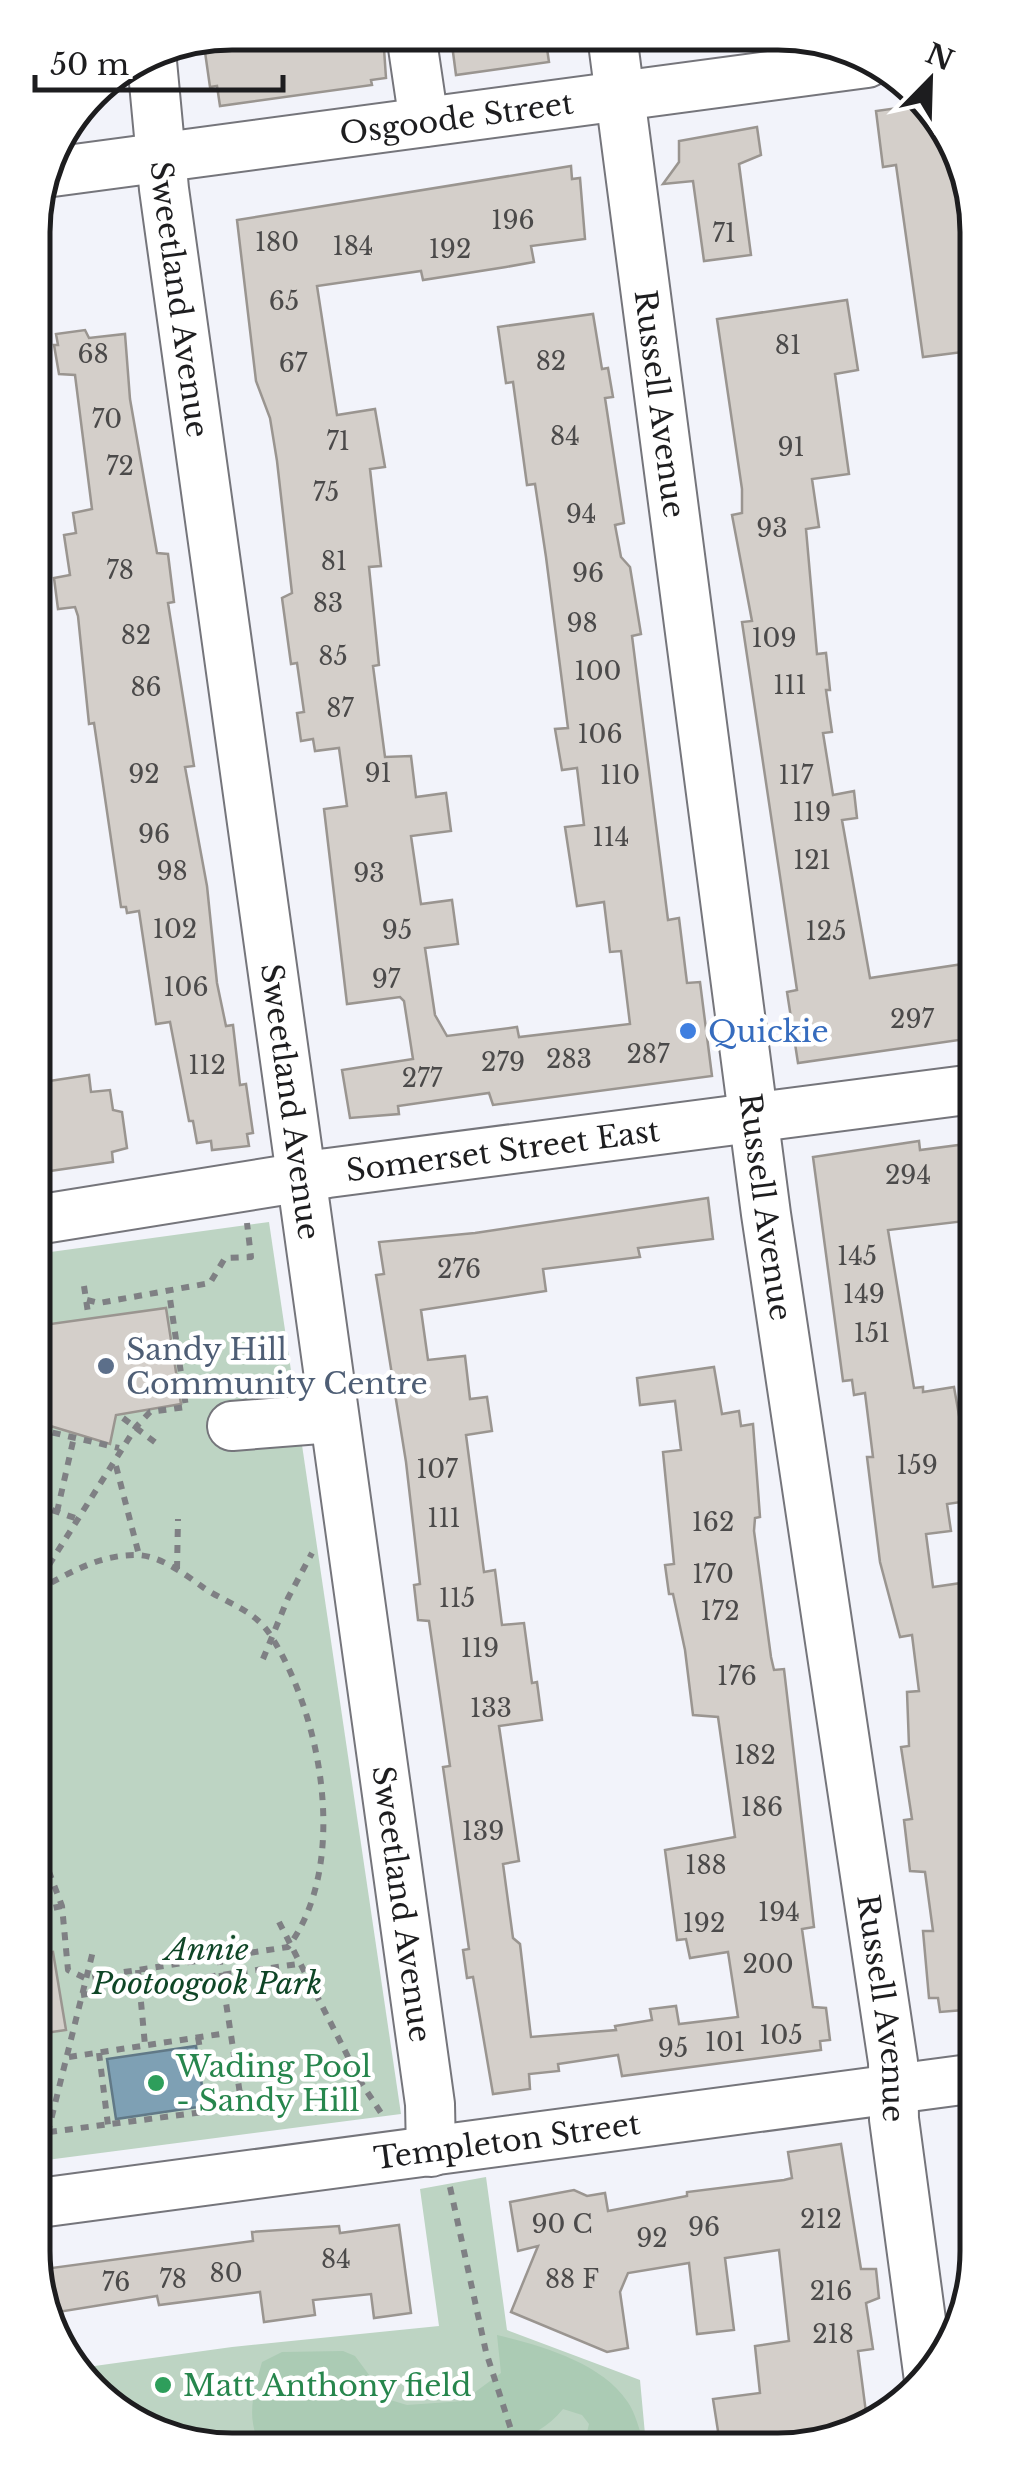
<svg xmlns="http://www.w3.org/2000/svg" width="1010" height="2483" font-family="'Libre Baskerville',serif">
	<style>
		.green { fill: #bdd4c3 }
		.forest { fill: #abcbb4 }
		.water { fill: #7ea0b4; stroke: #617987; stroke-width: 2.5 }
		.building { fill: #d4cfca; stroke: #9a9590; stroke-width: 2.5 }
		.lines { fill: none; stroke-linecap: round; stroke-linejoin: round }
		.minor-casing { stroke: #75757b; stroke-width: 52 }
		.path { stroke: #7f8084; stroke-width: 6; stroke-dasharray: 8 8; stroke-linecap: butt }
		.minor { stroke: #fff; stroke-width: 48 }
		.shop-dot { fill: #3f7fe0; stroke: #fff; stroke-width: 4 }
		.service-dot { fill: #5c6f8a; stroke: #fff; stroke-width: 4 }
		.leisure-dot { fill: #2e9e5b; stroke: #fff; stroke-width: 4 }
		.labels { text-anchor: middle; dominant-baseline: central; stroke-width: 9; stroke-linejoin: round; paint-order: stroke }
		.number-label { font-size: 25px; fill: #4b4a4a }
		.street-label { font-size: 30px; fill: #1d1d1f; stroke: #fff }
		.shop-label { font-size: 30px; fill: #366cbe; stroke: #fff; text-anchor: start }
		.service-label { font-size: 30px; fill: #4e5e75; stroke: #fff; text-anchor: start }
		.park-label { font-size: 30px; font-style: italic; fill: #0e4526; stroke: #fff }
		.leisure-label { font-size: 30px; fill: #27864d; stroke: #fff; text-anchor: start }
		.rim { fill: none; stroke: #1d1d1f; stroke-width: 5 }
	</style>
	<rect width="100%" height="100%" fill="#f2f3fa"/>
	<g class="green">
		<path d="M269,1222L401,2114L39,2161L36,1254Z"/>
		<path d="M486,2177L507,2330L640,2380L646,2445L194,2447L100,2401L80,2368L232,2347L439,2326L420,2189Z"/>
	</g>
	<path class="forest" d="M497,2335C539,2345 601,2362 627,2401C636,2413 639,2431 645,2445H584L589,2424L582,2415L563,2409C543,2433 516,2445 485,2445L477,2436L396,2446H261C245,2418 254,2391 262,2362L282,2352L343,2351L355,2356L387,2399L407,2405L463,2401L501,2373Z"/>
	<path class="water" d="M196,2046L205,2106L116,2119L107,2059Z"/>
	<g class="building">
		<path d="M232,32L302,33L304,43L383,34L386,78L371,80L372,85L220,106L217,86L210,87L203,38Z"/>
		<path d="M471,34L545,35L549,62L456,75L451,37Z"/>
		<path d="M926,104L971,181V351L923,357L896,165L883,167L876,111Z"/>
		<path d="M757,127L761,155L739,164L751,255L704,261L693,181L663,184L679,162V141Z"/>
		<path d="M571,166L572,179L580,178L585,239L531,246L534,262L506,267L423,280L421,271L317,286L337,415L375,409L385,467L370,469L381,566L369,567L379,665L373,666L385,757L411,756L416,797L446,793L451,831L411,836L421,904L452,900L458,944L425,948L435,1015L447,1036L517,1027L519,1037L630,1024L621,951L610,952L604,902L577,906L565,827L584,825L577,768L562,770L555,729L568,728L546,557L535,484L527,485L513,382L506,383L498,327L593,314L602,369L608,368L613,397L605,398L624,523L615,525L621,557L630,567L641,634L632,636L668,920L679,918L687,983L700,982L712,1076L493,1105L489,1093L398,1106L399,1114L350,1118L342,1070L413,1059L404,1001L400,997L347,1004L324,809L347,806L339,748L315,751L313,739L301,741L297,713L304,712L297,663L291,664L282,598L292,593L277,461L270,418L256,381L237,220Z"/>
		<path d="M847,300L858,370L835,374L849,474L812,479L819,527L806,529L817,654L826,653L830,690H826L832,732L823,733L833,795L854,791L857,818L842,820L870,978L963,964L973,1038L798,1063L787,992L797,990L742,622L752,621L732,515L742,513V489L717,319Z"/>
		<path d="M85,330L89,338L125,334L130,399L157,553L168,554L174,602L168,603L194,766L185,767L207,886L217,983L226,1026L233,1025L240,1085L246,1084L253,1133L247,1134L249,1146L212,1150L211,1141L197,1143L193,1121H189L170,1022L156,1024L139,911L127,913L126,907H121L94,723L89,724L78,616L75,607L58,609L54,578L70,575L64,535L76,533L73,513L92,509L75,375L59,374L54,345H58L56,334Z"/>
		<path d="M89,1075L91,1092L110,1090L113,1110L122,1112L127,1148L112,1152L113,1162L36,1173V1083Z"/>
		<path d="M919,1141L920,1150L974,1143V1220L888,1230L914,1388L923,1387V1392L954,1387L969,1472L975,1471V1500L947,1504L951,1531L926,1534L933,1587L975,1581L976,2009L940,2012L938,1998H929L923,1931H933L925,1872L910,1871L904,1820L912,1819L901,1747L909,1746L907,1692L919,1691L912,1635L900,1637L880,1562L867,1457H873L865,1393L854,1395L852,1380L843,1381L813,1157Z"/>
		<path d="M708,1198L713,1239L638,1248L640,1257L543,1269L546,1291L421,1310L428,1360L465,1356L470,1399L487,1397L492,1431L466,1435L484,1572L495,1570L502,1625L524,1623L532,1683L537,1682L542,1720L499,1726L519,1861L503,1864L513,1938L520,1944L531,2037L616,2030L615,2026L652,2020L650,2009L676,2006L679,2024L738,2017L728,1952L690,1958L686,1939L677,1940L665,1850L735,1837L718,1717L693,1715L685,1650L673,1594H669L665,1565L674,1564L663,1452L681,1450L675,1401L640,1405L637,1378L714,1367L722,1414L739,1411L741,1426L753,1424L760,1517L755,1518L754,1531L771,1657L774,1670L784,1669L814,1927L802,1929L813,2007L826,2008L830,2040L820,2041L821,2050L622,2076L618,2055L558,2064L559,2071L529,2074L530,2089L493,2094L473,1977L467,1978L463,1950L469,1949L443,1767L450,1766L429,1621L418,1620L414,1585L420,1584L406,1462L376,1275L384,1274L379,1242L475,1233Z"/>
		<path d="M166,1308L181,1404L116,1415L110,1444L37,1422L36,1326Z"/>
		<path d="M53,1952L66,2030L38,2034V1954Z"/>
		<path d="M841,2144L861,2269H876L879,2298L866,2303L873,2349L858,2351L867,2420L844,2434L773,2444H720L713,2399L760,2393L755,2346L789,2341L779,2250L725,2258L734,2330L697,2334L689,2263L628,2273L620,2292L628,2348L607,2352L511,2312L538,2246L518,2251L510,2202L574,2190L587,2196L605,2193L608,2211L687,2196V2192L784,2180L792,2178L788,2152Z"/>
		<path d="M399,2225L411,2313L374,2318L371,2294L313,2300L315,2315L264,2322L260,2292L159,2305L157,2296L46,2314L39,2302L44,2269L253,2241L252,2232L339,2226L340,2233Z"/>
	</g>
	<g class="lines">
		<defs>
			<g id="minor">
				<path d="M411,34L424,122"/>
				<path id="s1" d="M612,35L766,1214L893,2062L894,2119L929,2380"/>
				<path id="s2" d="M151,51L164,189L430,2104L431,2152"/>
				<path id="s3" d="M45,173L867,63"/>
				<path id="s4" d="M36,1220L328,1173L974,1089"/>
				<path d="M232,1426L332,1418"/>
				<path id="s5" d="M39,2203L977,2078"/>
			</g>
		</defs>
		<use href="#minor" class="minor-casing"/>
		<g class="path">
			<path d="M84,1286L88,1313"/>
			<path d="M87,1300L99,1303L210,1283L225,1258L251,1257L247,1223"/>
			<path d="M123,1418L156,1443"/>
			<path d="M37,1429L119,1448"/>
			<path d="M116,1466L139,1555"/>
			<path d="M37,1505L75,1518"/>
			<path d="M57,1512L74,1437"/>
			<path d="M177,1569L178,1519"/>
			<path d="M37,1590C70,1573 98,1555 136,1555C160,1555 186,1575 204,1588C228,1604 255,1610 271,1636C323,1718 349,1866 288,1947L85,1978L68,1970L62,1906L38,1843"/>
			<path d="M263,1659L288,1598L312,1553"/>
			<path d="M37,1724L47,1568L136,1427L150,1412L186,1407L169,1292"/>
			<path d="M38,1911L62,1906"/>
			<path d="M279,1922L362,2084L385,2119"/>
			<path d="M219,1957L242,2107"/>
			<path d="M138,1970L145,2045"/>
			<path d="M81,1995L298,1964"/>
			<path d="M198,2037L210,2110"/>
			<path d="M99,2053L108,2125"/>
			<path d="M69,2057L227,2033"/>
			<path d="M49,2132L242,2107L362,2084"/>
			<path d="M40,2164L94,1947"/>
			<path d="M450,2187L486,2352L516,2445"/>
		</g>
		<use href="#minor" class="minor"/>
	</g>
	<circle class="shop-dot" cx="688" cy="1031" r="10"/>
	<circle class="service-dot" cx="106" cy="1366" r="10"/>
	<g class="leisure-dot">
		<circle cx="156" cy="2083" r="10"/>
		<circle cx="163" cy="2385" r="10"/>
	</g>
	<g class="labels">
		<g class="number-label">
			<text x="513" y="220">196</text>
			<text x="724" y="233">71</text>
			<text x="277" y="242">180</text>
			<text x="353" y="246">184</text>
			<text x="450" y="249">192</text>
			<text x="284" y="301">65</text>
			<text x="788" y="345">81</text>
			<text x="93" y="354">68</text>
			<text x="551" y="361">82</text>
			<text x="293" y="363">67</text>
			<text x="107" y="419">70</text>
			<text x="565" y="436">84</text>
			<text x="338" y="441">71</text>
			<text x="791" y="447">91</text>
			<text x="120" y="466">72</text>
			<text x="326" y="492">75</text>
			<text x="581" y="514">94</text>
			<text x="772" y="528">93</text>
			<text x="334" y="561">81</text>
			<text x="120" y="570">78</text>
			<text x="588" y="573">96</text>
			<text x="328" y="603">83</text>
			<text x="582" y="623">98</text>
			<text x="136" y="635">82</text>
			<text x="774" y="638">109</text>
			<text x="333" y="656">85</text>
			<text x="598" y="671">100</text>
			<text x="790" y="685">111</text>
			<text x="146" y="687">86</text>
			<text x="340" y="708">87</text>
			<text x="600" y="734">106</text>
			<text x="378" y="773">91</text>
			<text x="144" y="774">92</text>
			<text x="620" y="775">110</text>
			<text x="796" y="775">117</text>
			<text x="812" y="812">119</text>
			<text x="154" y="834">96</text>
			<text x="611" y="837">114</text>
			<text x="812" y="860">121</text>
			<text x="172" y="871">98</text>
			<text x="369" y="873">93</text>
			<text x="175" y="929">102</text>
			<text x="397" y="930">95</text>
			<text x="826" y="931">125</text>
			<text x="386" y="979">97</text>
			<text x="186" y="987">106</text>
			<text x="912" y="1019">297</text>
			<text x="648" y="1054">287</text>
			<text x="569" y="1059">283</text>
			<text x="503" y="1062">279</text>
			<text x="207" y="1065">112</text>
			<text x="422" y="1078">277</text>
			<text x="908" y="1175">294</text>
			<text x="857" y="1256">145</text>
			<text x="459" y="1269">276</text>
			<text x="864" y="1294">149</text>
			<text x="872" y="1333">151</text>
			<text x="917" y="1465">159</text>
			<text x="437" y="1469">107</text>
			<text x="444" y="1518">111</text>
			<text x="713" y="1522">162</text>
			<text x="713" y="1574">170</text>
			<text x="457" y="1598">115</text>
			<text x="720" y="1611">172</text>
			<text x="480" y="1648">119</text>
			<text x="737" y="1676">176</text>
			<text x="491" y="1708">133</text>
			<text x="755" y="1755">182</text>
			<text x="762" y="1807">186</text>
			<text x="483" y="1831">139</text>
			<text x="706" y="1865">188</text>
			<text x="779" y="1912">194</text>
			<text x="704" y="1923">192</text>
			<text x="768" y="1964">200</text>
			<text x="781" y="2035">105</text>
			<text x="725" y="2042">101</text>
			<text x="673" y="2048">95</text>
			<text x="821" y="2219">212</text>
			<text x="562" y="2224">90 C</text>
			<text x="704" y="2227">96</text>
			<text x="652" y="2238">92</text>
			<text x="336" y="2259">84</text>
			<text x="226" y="2273">80</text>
			<text x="173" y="2279">78</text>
			<text x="572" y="2279">88 F</text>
			<text x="116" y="2282">76</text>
			<text x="831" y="2291">216</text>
			<text x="833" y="2334">218</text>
		</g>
		<g class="street-label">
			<text stroke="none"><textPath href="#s3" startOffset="415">Osgoode Street</textPath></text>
			<text stroke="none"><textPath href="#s2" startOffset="250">Sweetland Avenue</textPath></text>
			<text stroke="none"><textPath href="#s1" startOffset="372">Russell Avenue</textPath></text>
			<text stroke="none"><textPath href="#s2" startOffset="1060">Sweetland Avenue</textPath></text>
			<text stroke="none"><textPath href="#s4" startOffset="472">Somerset Street East</textPath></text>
			<text stroke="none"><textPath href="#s1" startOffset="1182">Russell Avenue</textPath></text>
			<text stroke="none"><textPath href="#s2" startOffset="1870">Sweetland Avenue</textPath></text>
			<text stroke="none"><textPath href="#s1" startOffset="1992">Russell Avenue</textPath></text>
			<text stroke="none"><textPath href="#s5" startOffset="472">Templeton Street</textPath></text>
		</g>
		<g class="shop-label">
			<text x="708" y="1031">Quickie</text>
		</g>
		<g class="service-label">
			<text x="126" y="1349">Sandy Hill<tspan x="126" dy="34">Community Centre</tspan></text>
		</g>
		<g class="park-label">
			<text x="207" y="1949">Annie<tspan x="207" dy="34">Pootoogook Park</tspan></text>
		</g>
		<g class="leisure-label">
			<text x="176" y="2066">Wading Pool<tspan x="176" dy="34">- Sandy Hill</tspan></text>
			<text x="183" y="2385">Matt Anthony field</text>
		</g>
	</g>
	<path d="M0 0H1010V2483H0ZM232 50H778A182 182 0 0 1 960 232V2251A182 182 0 0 1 778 2433H232A182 182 0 0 1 50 2251V232A182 182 0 0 1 232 50Z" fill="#fff" fill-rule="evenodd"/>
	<path class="rim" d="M232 50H778A182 182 0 0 1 960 232V2251A182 182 0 0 1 778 2433H232A182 182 0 0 1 50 2251V232A182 182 0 0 1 232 50Z"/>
	<g transform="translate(930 80) rotate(23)" stroke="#ffffff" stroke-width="8" paint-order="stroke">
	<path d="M0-8L18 38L0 25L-18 38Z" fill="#1d1d1f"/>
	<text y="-15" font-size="28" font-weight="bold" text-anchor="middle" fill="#1d1d1f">N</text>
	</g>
	<path d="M35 75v15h248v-15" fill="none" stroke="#1d1d1f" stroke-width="5"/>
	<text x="50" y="75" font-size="30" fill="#1d1d1f" stroke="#ffffff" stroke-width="8" paint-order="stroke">50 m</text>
</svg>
